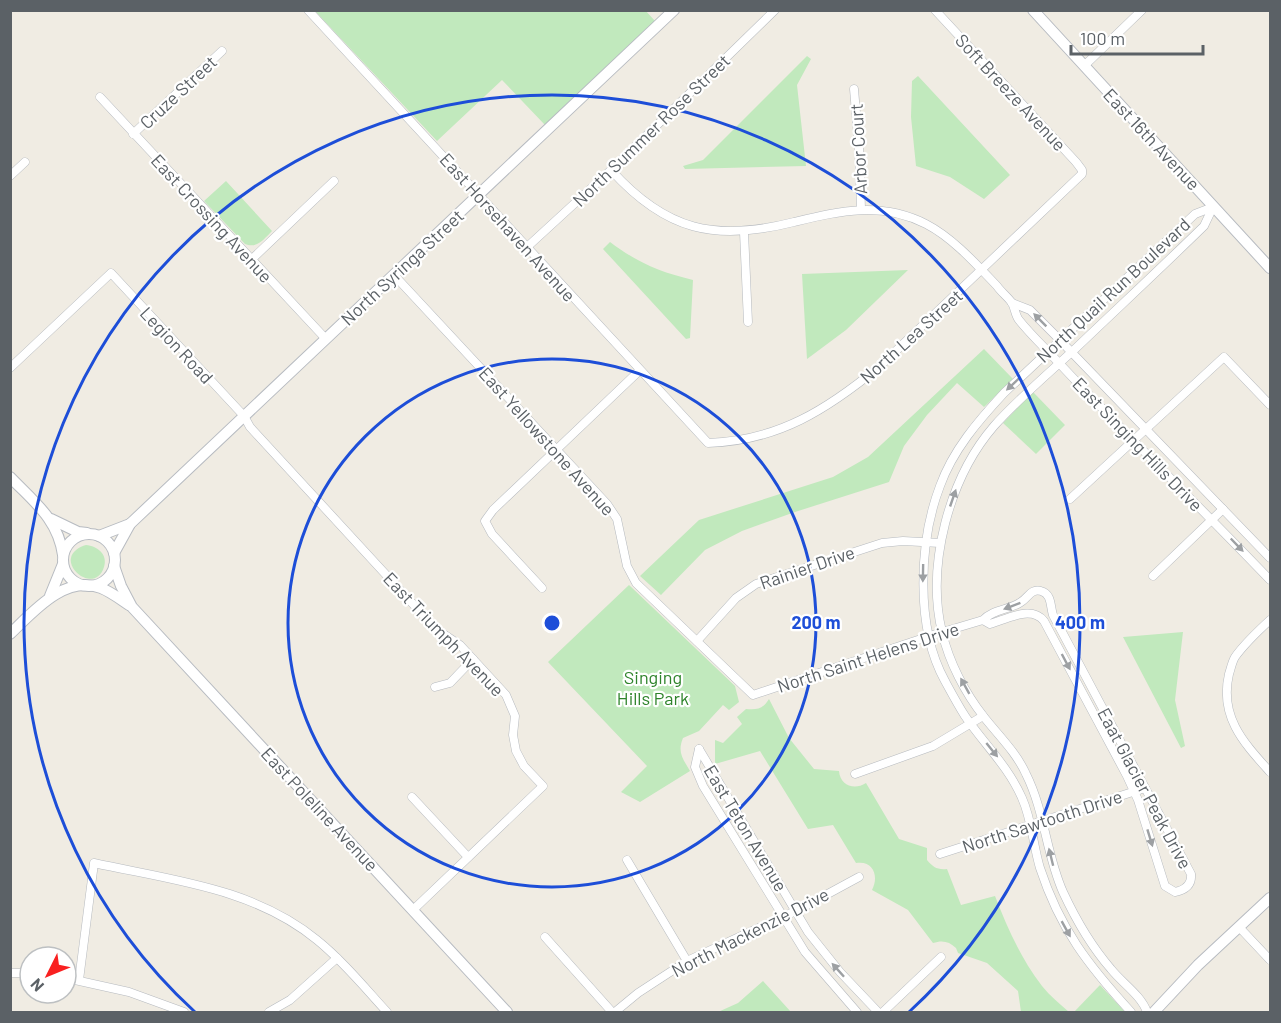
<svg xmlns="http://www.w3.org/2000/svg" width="1281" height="1023" font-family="Barlow,sans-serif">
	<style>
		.green { fill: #c1e9bd }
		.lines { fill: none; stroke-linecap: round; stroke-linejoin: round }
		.street-casing { stroke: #b6babf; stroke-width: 9 }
		.secondary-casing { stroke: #b7bbc1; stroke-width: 12 }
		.street { stroke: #fff; stroke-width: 8 }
		.secondary { stroke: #fff; stroke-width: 10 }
		.oneway { fill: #9da0a3 }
		.ring { fill: none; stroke: #1d4ed8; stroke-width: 3 }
		.labels { text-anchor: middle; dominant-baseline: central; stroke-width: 4.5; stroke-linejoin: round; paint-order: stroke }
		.street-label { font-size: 18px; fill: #5b6166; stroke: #fff }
		.park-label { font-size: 18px; fill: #2f842c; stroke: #fff }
		.centre { fill: #1d4ed8; stroke: #fff; stroke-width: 3 }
		.ring-label { font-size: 18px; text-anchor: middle; font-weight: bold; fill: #1d4ed8; stroke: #fff; stroke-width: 4.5; stroke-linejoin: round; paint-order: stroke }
	</style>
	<rect width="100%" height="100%" fill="#f0ece3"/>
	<g class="green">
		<path d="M645,10L655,21L545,125L502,80L437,141L315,11Z"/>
		<path d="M807,56L811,59L797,85L806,166L685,169L683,166L703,160Z"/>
		<path d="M918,76L1010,175L984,199L950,177L916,166L911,117L912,81Z"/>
		<path d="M226,181L272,231C264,239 257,249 245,244L204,201Z"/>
		<path d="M610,242C638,263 660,272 693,280L690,338L686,339L603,249Z"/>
		<path d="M908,270L846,330L807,359L802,274Z"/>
		<path d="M984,349L1013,379L984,407L957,383L927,415L904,446L889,482L795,512L742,531L705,550L661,595L640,576L699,520L833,477L868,457Z"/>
		<path d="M1033,392L1065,425L1036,454L1003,423Z"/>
		<path d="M86,545C97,546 108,554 104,567C94,599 47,557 86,545Z"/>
		<path d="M629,585L735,686L739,702L729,710L723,705L699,731L683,738C677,752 683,759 690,771L640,802L621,792L647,766L548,662Z"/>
		<path d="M1183,632L1175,700L1185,746L1181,748L1123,637Z"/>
		<path d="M769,699L789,738L814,769L839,771C840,785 854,791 866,783L899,839L927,848V860C933,867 937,870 947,869L961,905L995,896C1007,927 1021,959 1042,986C1050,996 1060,1004 1069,1012H1021L1018,991L987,963L958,953L956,948C949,941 942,940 933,943L908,910L872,890C879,877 874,860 856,863L833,825L808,829L760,751L715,764V740L723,743L742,724L737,717L746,709C757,710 763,709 769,699Z"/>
		<path d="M763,981L791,1012H718L738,1003Z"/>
		<path d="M1100,985L1125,1012H1074Z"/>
	</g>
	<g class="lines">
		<defs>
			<g id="street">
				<path d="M308,10L708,443C778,441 828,409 880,366L1082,174V170L1076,162L935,10"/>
				<path d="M1084,66L1142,10"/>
				<path d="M854,89L859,148L861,209"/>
				<path d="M100,97L325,338"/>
				<path d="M133,134L222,51"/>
				<path d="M611,170C666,231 715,242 794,222C840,211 880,201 926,224C953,238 976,264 997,286C1001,292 1008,297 1012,303C1015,308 1015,315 1019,320C1031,335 1046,349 1059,363C1128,437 1200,507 1270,580"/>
				<path d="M10,176L25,162"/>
				<path d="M744,232L748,322"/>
				<path d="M526,248L611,170L775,10"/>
				<path d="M251,260L334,181"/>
				<path d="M394,275L607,504L617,519L627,566L636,583L753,695L936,634L983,620C993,609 1010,610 1021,602C1028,598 1031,588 1041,591C1052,594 1050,606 1053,615L1191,874C1192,885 1185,890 1175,892L1165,886L1138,800L1127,776L1044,621C1031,605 1007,619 990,624L983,620"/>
				<path d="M1012,303L1030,310L1055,335L1270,558"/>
				<path d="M10,368L111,273L244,416L250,427L436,629L460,645L506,695L515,716L513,735L516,751L524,766L543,786L413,910"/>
				<path d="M1070,499L1224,357L1270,405"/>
				<path d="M1153,576L1223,509"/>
				<path d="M542,588L492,534L485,521L493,510L639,371"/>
				<path d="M1270,620C1258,631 1245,643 1235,657C1232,662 1231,668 1229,674C1219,717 1244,743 1270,772"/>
				<path d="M697,641L736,598L756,584L882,543L903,541L940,543"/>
				<path d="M435,687L450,683L473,659"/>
				<path d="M699,749L808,932L840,972L878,1012"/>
				<path d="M699,749L695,767L703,786L805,952L857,1012"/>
				<path d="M855,774L933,746L983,716"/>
				<path d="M412,797L468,857"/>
				<path d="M940,854L1145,788"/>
				<path d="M627,860L687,961"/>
				<path d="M1239,927L1270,960"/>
				<path d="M545,937L612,1012"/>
				<path d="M10,973H30"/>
				<path d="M66,978L129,992L184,1012"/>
				<path d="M79,980L94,863C171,880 254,888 317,940C343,961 365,988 387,1012"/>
				<path d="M269,1012L290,1000L337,958"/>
				<path d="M615,1012L638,993L687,961L800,909L859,877"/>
				<path d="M883,1012L941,957"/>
				<path d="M1131,1012C1088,965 1060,929 1040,868C1033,845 1032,820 1022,798C1008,766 984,744 965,716C958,705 951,692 945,681C915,627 919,541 940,486C953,450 978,421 1004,393L1195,214L1213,207"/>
				<path d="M1147,1012C1141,995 1122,983 1111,969C1091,946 1076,920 1063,892C1046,854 1045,812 1026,774C1016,752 999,736 984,717C965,693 949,662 942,632C926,565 949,478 994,426C1017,400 1050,372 1076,348C1119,307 1162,267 1204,226L1213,207"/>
			</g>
			<g id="secondary">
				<path d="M1033,10L1270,268"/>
				<path d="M10,477C34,502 58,519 63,555"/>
				<path d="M51,519L78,532L87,533"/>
				<circle cx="89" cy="560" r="26"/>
				<path d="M99,536L130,524"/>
				<path d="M114,553L130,524C311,352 493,182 674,10"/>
				<path d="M114,566L121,586L132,607L507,1012"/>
				<path d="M50,596L63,564"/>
				<path d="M10,634C33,612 65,574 101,588C111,592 120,599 129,605"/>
				<path d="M1154,1012L1198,965L1270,898"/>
			</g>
		</defs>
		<use href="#street" class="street-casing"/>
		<use href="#secondary" class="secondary-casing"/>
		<use href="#street" class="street"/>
		<use href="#secondary" class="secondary"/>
	</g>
	<defs><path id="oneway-solid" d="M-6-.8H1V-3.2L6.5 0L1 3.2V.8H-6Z" transform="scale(1.5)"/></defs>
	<g class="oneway">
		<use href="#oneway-solid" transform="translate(1040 320) rotate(-135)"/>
		<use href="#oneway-solid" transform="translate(1013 384) rotate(137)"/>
		<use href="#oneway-solid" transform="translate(953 498) rotate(-71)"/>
		<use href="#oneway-solid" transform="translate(1237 545) rotate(46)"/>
		<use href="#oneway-solid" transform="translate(923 573) rotate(91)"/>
		<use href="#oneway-solid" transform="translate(1012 606) rotate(159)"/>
		<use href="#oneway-solid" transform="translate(1066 662) rotate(62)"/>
		<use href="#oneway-solid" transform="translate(965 686) rotate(-119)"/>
		<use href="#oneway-solid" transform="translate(992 750) rotate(51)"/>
		<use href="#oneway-solid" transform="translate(1150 838) rotate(73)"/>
		<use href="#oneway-solid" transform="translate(1051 857) rotate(-104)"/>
		<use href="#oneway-solid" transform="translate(1066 929) rotate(61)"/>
		<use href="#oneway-solid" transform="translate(838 970) rotate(-132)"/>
	</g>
	<g class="ring">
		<circle cx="552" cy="623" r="264"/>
		<path d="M195 1012A528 528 0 1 1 909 1012"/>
	</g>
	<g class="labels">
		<g class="street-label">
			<text transform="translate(178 92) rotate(-43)">Cruze Street</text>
			<text transform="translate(1011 92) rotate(47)">Soft Breeze Avenue</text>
			<text transform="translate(651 130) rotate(-44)">North Summer Rose Street</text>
			<text transform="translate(1152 139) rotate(47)">East 16th Avenue</text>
			<text transform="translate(858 149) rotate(-93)">Arbor Court</text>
			<text transform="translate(212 218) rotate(47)">East Crossing Avenue</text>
			<text transform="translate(508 227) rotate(48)">East Horsehaven Avenue</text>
			<text transform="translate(402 267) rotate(-43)">North Syringa Street</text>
			<text transform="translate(1113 290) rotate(-43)">North Quail Run Boulevard</text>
			<text transform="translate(911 336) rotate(-42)">North Lea Street</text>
			<text transform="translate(177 345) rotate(47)">Legion Road</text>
			<text transform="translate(547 441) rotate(48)">East Yellowstone Avenue</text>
			<text transform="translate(1138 444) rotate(46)">East Singing Hills Drive</text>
			<text transform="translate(807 567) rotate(-19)">Rainier Drive</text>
			<text transform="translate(444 634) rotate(46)">East Triumph Avenue</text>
			<text transform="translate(868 657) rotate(-18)">North Saint Helens Drive</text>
			<text transform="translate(1145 788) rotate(62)">Eaat Glacier Peak Drive</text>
			<text transform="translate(320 809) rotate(47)">East Poleline Avenue</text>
			<text transform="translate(1042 821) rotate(-18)">North Sawtooth Drive</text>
			<text transform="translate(746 828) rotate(59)">East Teton Avenue</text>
			<text transform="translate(750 932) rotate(-27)">North Mackenzie Drive</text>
		</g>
		<g class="park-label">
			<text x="653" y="677">Singing<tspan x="653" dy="21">Hills Park</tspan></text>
		</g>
	</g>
	<circle cx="552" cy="623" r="9" class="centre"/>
	<g class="ring-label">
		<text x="816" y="629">200 m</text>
		<text x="1080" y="629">400 m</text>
	</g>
	<rect width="1281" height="1023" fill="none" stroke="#5b6166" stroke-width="24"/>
	<g transform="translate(48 975) rotate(227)"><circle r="28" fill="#ffffff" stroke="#bdc0c2" stroke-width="1.5"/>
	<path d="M0-4.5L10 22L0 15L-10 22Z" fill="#f92020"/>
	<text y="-9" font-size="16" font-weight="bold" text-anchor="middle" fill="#5b6166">N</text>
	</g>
	<path d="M1071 45v9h132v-9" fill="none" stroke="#5b6166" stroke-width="3"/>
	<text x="1080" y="45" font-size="18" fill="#5b6166" stroke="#ffffff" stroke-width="4.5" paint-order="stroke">100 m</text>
</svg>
